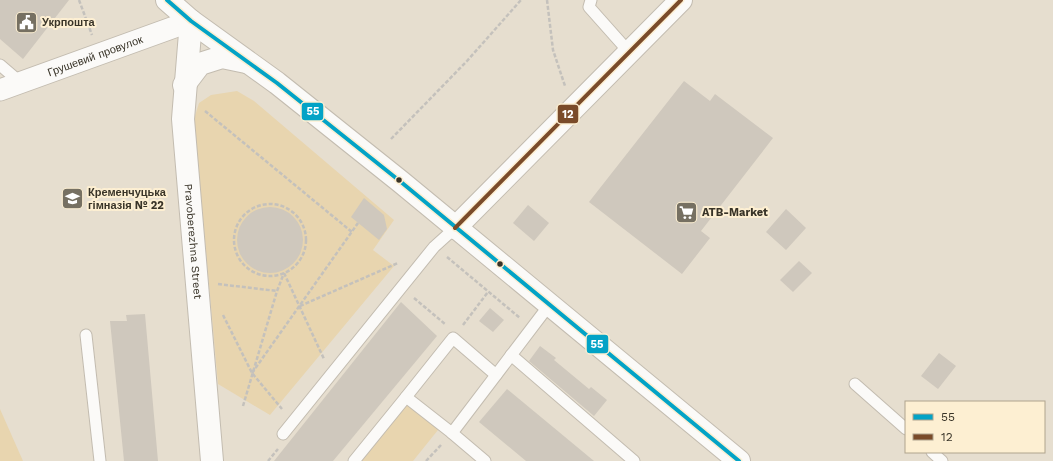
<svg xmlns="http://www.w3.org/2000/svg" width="1053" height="461" font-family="'Work Sans',sans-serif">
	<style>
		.green { fill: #e8d5af }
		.building { fill: #cfc8bd }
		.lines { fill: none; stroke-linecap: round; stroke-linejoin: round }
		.lane-casing { stroke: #c3bcb0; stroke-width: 13 }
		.street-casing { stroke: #c3bcb0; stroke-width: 23 }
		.secondary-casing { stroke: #c3bcb0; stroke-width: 24 }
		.path { stroke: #c4c1bc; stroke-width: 2.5; stroke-dasharray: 4 2; stroke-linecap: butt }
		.lane { stroke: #fbfaf8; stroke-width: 11 }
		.street { stroke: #fbfaf8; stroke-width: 21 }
		.secondary { stroke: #fbfaf8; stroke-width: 22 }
		.bus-1-casing { stroke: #fdefd2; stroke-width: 7 }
		.bus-2-casing { stroke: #fdefd2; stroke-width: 7 }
		.bus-1 { stroke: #03a3c6; stroke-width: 4 }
		.bus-2 { stroke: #7a4b2a; stroke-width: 4 }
		.bus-dot { fill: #393428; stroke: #fdefd2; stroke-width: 1.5 }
		.labels { text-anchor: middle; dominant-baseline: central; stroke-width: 4; stroke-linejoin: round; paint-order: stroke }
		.poi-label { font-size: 11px; font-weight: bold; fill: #393428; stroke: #fdefd2; text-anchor: start }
		.street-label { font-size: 11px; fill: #393428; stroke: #fdefd2 }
		.line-badge { stroke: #fdefd2; stroke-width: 1.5 }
		.badge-label { font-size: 11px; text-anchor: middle; font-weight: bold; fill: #fff }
	</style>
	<rect width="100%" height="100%" fill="#e6decf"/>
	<g class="green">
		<path d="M237,91L254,101L394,220L373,250L394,266L270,415L218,384L194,119L199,103L211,95Z"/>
		<path d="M406,397L442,425L413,461H354Z"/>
		<path d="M0,409L23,461H0Z"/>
	</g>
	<g class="building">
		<path d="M0,0H69L23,59L0,39Z"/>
		<path d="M684,81L710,101L715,94L773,138L701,231L710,238L682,274L589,202Z"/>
		<path d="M364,198L384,215L387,229L379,240L351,217Z"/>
		<path d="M528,205L549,223L534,241L513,223Z"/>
		<circle cx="270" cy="240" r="33"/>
		<path d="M786,209L806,228L786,250L766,232Z"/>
		<path d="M799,261L812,273L793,292L780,280Z"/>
		<path d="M401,302L437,336L333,461H274Z"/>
		<path d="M490,308L504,320L493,332L479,321Z"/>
		<path d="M145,314L158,461H124L110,321H127L126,315Z"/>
		<path d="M540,346L556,358L554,360L589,389L591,387L607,400L594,416L529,361Z"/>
		<path d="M939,353L956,366L938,389L921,376Z"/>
		<path d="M507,389L594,461H526L479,422Z"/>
	</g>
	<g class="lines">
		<defs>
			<g id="lane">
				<path d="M591,0L589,7L629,52"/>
				<path d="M0,65L21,83"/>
				<path d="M86,335L100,461"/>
				<path d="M511,355L634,461"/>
				<path d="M855,384L906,429"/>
				<path d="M406,397L453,338L496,375"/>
				<path d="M452,433L485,461"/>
				<path d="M283,434L434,247L455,228"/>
				<path d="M932,452L942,461"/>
				<path d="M354,461L406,397L452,433L550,304"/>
			</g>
			<g id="street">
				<path id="s1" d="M0,90L191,21"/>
			</g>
			<g id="secondary">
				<path d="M167,0L191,21L277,83L401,182L739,461"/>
				<path id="s2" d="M191,21L183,119L212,461"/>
				<path d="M184,85L200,64L222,57L246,62"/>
				<path d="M455,228L681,0"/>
			</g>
		</defs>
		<use href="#lane" class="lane-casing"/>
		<use href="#street" class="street-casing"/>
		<use href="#secondary" class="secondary-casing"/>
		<g class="path">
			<path d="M79,0L92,35"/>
			<path d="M547,0L553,50L565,86"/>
			<path d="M205,111L352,232"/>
			<path d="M391,139L467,61L521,0"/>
			<circle cx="270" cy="240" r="36"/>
			<path d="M447,257L520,318"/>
			<path d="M284,273L324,359"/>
			<path d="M218,284L277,291"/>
			<path d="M414,298L445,324"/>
			<path d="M300,306L398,263"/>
			<path d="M223,315L252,373L282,409"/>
			<path d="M463,325L488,292"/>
			<path d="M252,373L358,223"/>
			<path d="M243,406L277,291L284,273"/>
			<path d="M268,461L278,449"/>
			<path d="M426,461L441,445"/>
		</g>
		<use href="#lane" class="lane"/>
		<use href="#street" class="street"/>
		<use href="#secondary" class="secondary"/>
		<defs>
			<path id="bus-1" d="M167,0L191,21L277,83L401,182L739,461"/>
			<path id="bus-2" d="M455,228L681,0"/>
		</defs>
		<use href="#bus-1" class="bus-1-casing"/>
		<use href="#bus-2" class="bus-2-casing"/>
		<use href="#bus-1" class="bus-1"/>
		<use href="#bus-2" class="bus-2"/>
	</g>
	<defs>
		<symbol id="civic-square" viewBox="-11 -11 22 22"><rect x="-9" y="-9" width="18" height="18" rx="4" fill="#767062" stroke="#fdefd2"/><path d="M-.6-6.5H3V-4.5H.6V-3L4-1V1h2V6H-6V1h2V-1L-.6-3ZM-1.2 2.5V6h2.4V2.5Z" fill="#fff"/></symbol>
		<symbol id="school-square" viewBox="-11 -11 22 22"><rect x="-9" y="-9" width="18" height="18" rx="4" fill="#767062" stroke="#fdefd2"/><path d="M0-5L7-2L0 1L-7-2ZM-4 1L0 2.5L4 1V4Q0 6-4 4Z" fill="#fff"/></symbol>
		<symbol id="supermarket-square" viewBox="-11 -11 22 22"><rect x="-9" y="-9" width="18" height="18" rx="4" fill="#767062" stroke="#fdefd2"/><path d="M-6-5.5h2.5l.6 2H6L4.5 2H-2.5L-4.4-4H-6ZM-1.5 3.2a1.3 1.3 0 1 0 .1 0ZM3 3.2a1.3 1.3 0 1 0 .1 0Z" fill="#fff"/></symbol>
	</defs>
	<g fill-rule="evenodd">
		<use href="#civic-square" x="14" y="10" width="25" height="25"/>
		<use href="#school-square" x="60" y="186" width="25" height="25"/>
		<use href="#supermarket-square" x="674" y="200" width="25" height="25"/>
	</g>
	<g class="bus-dot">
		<circle cx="399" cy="180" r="3.5"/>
		<circle cx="500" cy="264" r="3.5"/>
	</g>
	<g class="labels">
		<g class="poi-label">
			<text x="42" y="22">Укрпошта</text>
			<text x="88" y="192">Кременчуцька<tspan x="88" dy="13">гімназія № 22</tspan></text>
			<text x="702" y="212">ATB-Market</text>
		</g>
		<g class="street-label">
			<text stroke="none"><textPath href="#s1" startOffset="101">Грушевий провулок</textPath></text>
			<text stroke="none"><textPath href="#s2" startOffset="221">Pravoberezhna Street</textPath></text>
		</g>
	</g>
	<g class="line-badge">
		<rect x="301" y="102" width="23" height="19" rx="4" fill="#03a3c6"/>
		<rect x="557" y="104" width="22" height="20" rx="4" fill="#7a4b2a"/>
		<rect x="586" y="334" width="23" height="20" rx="4" fill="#03a3c6"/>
	</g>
	<g class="badge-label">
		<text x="313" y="115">55</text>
		<text x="568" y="118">12</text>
		<text x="597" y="348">55</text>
	</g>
	<rect x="905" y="401" width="140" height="52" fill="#fdefd2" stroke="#afa48e"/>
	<rect x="913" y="414" width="20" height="6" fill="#03a3c6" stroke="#afa48e"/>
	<text x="941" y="421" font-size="12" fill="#393428">55</text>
	<rect x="913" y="434" width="20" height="6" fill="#7a4b2a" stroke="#afa48e"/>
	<text x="941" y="441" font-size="12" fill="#393428">12</text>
</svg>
